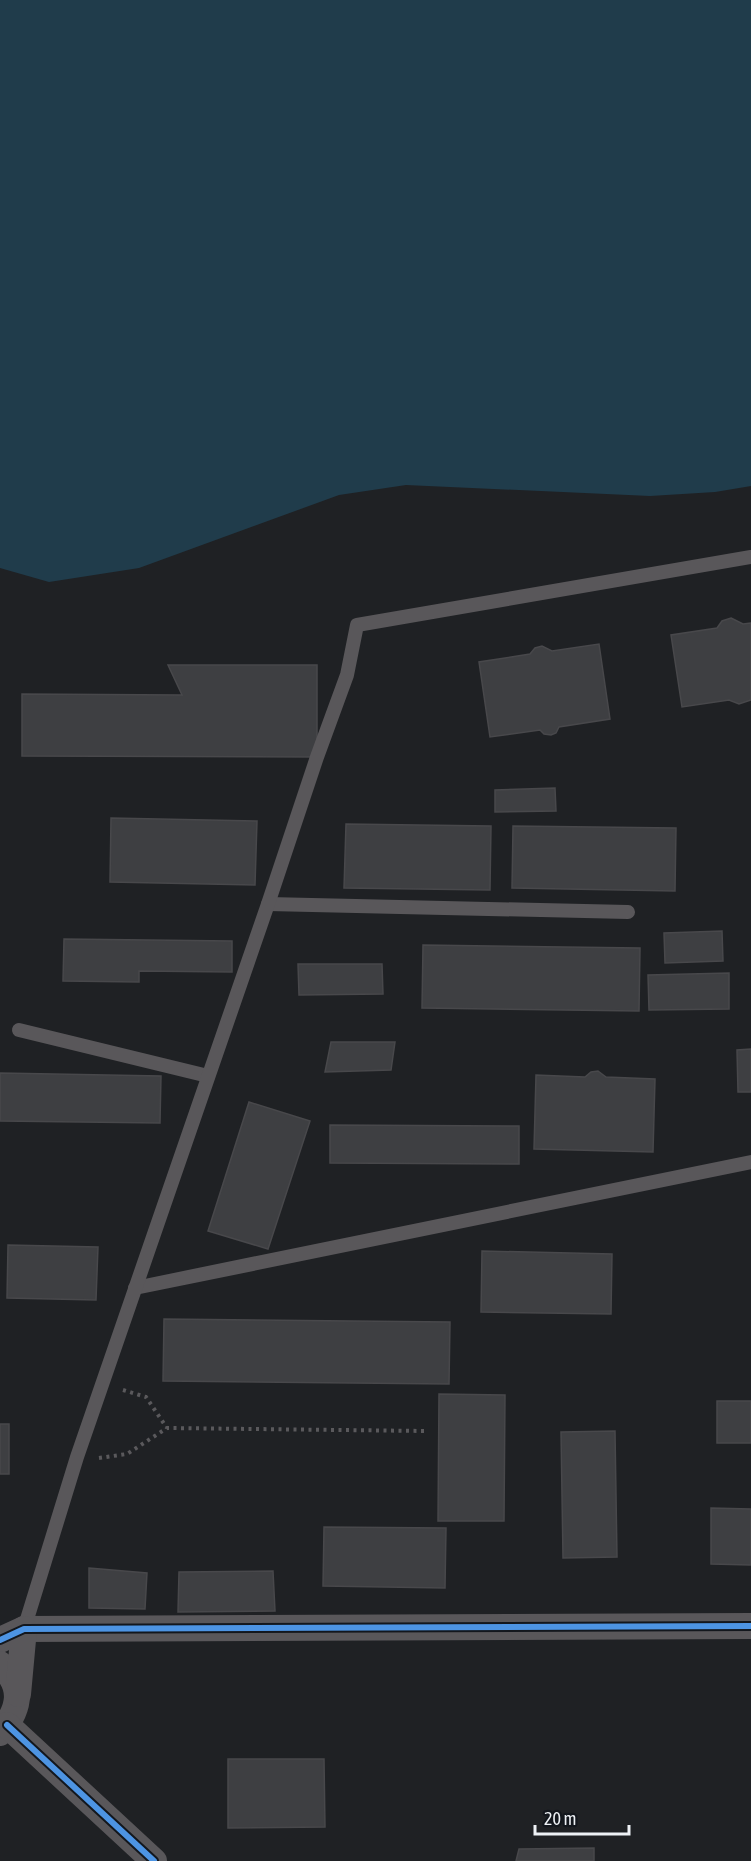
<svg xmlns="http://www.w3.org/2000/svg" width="751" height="1861" font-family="'Asap Condensed',sans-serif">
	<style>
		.water { fill: #203c4b }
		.building { fill: #3e3f42; stroke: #48484b; stroke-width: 1.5 }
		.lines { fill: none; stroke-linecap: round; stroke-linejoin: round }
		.path { stroke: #5a595c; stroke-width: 4; stroke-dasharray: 3 4.5; stroke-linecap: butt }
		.service { stroke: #59575a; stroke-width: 14 }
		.minor { stroke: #59575a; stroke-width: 26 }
		.cycleway-casing { stroke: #13171d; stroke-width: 10 }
		.cycleway { stroke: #4d94e3; stroke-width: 6 }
	</style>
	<rect width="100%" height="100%" fill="#1f2124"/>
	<path class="water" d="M0,0H751V486L715,492L650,496L406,485L339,495L139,568L49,582L0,568Z"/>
	<g class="building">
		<path d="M731,618L743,624L751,623V700L739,704L729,700L682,707L671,635L717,628L722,621Z"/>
		<path d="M599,644L610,719L559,727L556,733L551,735L544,734L540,730L490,737L479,662L530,654L535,648L542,646L552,651Z"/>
		<path d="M168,665H317V757L22,756V694L182,695Z"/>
		<path d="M555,788L556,811L495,812V790Z"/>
		<path d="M111,818L257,821L255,885L110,882Z"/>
		<path d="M346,824L491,826L490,890L344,888Z"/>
		<path d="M513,826L676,828L675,891L512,888Z"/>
		<path d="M722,931L723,961L665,963L664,933Z"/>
		<path d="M64,939L232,941V972L139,971V982L63,981Z"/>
		<path d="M423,945L640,948L639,1011L422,1008Z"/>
		<path d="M298,964H382L383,994L299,995Z"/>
		<path d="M729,973V1009L649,1010L648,975Z"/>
		<path d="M331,1042H395L391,1070L325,1072Z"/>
		<path d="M751,1049V1092H738L737,1050Z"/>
		<path d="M598,1071L606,1077L655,1079L653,1152L534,1149L536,1075L585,1077L591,1072Z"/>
		<path d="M0,1073L161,1076L160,1123L0,1121Z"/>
		<path d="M249,1102L310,1121L268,1249L208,1231Z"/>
		<path d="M330,1125L519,1126V1164L330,1163Z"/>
		<path d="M8,1245L98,1247L96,1300L7,1298Z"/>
		<path d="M482,1251L612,1254L611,1314L481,1312Z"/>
		<path d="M164,1319L450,1322L449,1384L163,1381Z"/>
		<path d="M439,1394L505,1395L504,1521H438Z"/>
		<rect x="717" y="1401" width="34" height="42"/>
		<rect x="0" y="1424" width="9" height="50"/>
		<path d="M615,1431L617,1557L563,1558L561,1432Z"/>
		<path d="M711,1508L751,1509V1565L711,1564Z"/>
		<path d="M324,1527L446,1528L445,1588L323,1586Z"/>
		<path d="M89,1568L147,1573L145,1609L89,1608Z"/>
		<path d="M273,1571L275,1611L178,1612L179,1572Z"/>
		<path d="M228,1759H324L325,1827L228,1828Z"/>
		<path d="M594,1848V1861H516L519,1849Z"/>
	</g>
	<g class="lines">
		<g class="path">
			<path d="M123,1390L146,1397L167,1428"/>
			<path d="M99,1458L127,1454L167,1428L426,1431"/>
		</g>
		<g class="service">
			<path d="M268,904L628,912"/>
			<path d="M19,1030L208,1076"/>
			<path d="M135,1288L751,1162"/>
			<path d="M24,1629L77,1457L268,904L317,757L347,675L357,625L751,557"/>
		</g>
		<g class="minor">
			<path d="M0,1640L24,1629L751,1626"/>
			<path d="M0,1664C25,1687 20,1709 0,1733"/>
			<path d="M18,1694L24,1629"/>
			<path d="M7,1725L154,1861"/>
		</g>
		<defs>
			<g id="cycleway">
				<path d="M0,1640L24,1629L751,1626"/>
				<path d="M7,1725L154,1861"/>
			</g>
		</defs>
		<use href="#cycleway" class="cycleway-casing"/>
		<use href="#cycleway" class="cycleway"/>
	</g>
	<path d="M535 1825v9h94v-9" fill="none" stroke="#eef1f5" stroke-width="3"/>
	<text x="544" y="1825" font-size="18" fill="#eef1f5" stroke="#13171d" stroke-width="4.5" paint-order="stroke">20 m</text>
</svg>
